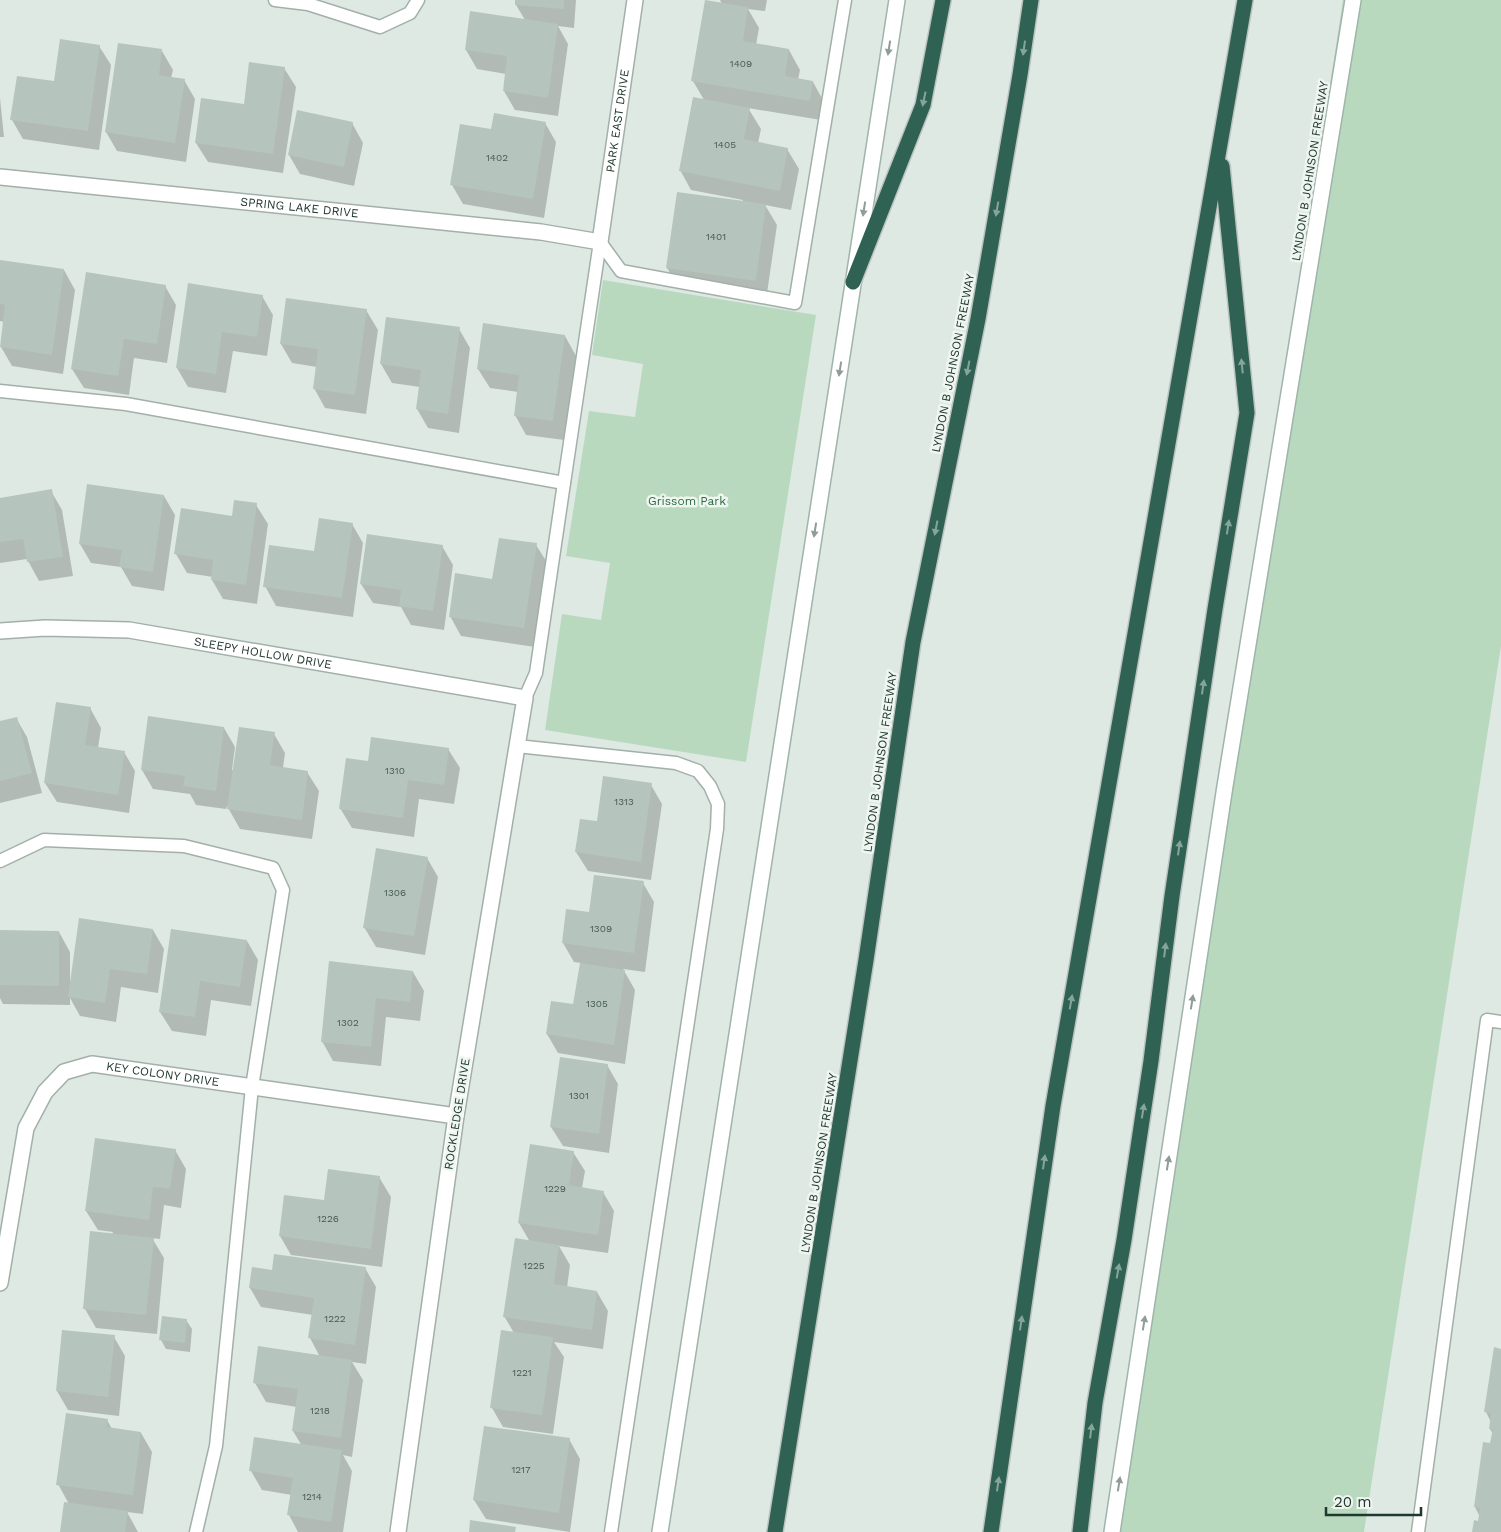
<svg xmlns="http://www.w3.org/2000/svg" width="1501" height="1532" font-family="'Work Sans',sans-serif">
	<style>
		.green { fill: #b9d9be }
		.shadow { fill: #0003 }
		.building { fill: #b5c4bc }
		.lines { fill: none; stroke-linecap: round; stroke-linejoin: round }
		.lane-casing { stroke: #a2b0a9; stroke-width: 15 }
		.street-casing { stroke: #a2b0a9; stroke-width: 18 }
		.secondary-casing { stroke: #9fb4aa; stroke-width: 18 }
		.highway-casing { stroke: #bcc3c1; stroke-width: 18 }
		.lane { stroke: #fff; stroke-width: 12 }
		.street { stroke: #fff; stroke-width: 15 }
		.secondary { stroke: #fff; stroke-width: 15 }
		.highway { stroke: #2f6252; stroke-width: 15 }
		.oneway { fill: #909c97 }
		.oneway2 { fill: #85a59a }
		.labels { text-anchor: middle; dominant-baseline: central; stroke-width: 5; stroke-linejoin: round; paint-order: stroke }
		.number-label { font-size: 10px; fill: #465b52 }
		.street-label { font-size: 12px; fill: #21382f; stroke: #eff6f2 }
		.park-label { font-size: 12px; fill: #2e6c3f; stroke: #eff6f2 }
	</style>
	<rect width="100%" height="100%" fill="#dfe9e3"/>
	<g class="green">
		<path d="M1343,0H1501V646L1364,1532H1108Z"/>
		<path d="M603,280L816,315L746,762L545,730L562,614L601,620L610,563L566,556L589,411L635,417L643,364L592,355Z"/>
	</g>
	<g class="shadow">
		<path d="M516,0H576L574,28L558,26L568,44L558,116L515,110L504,91L506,74L477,69L466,50L525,20L516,5Z"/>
		<path d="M720,0H767L765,11L748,9L759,28L756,45L789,50L800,70L798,80L813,82L824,102L821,120L748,108L761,129L758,143L787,149L799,169L791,210L765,205L777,225L766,300L679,287L667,268L742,202L743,200L691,190L680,170L704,100L693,81L722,4Z"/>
		<path d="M99,46L111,65L99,150L23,139L12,120Z"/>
		<path d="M162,51L173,70L171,78L184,80L195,99L186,162L117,151L106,132Z"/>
		<path d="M284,68L296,87L283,173L208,162L196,143L245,106Z"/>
		<path d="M0,98L4,137H0Z"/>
		<path d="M352,123L363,143L354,186L300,174L289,155Z"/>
		<path d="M545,123L556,142L544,218L463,204L452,185L492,131Z"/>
		<path d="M0,261L64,270L75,290L63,374L12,366L1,347L4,322L0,321Z"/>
		<path d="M165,286L176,305L167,363L134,358L129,395L84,388L72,369Z"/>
		<path d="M262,296L273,315L267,356L233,351L226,393L188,387L177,368Z"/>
		<path d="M366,310L378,330L366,414L325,408L314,388L317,367L292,363L281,344Z"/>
		<path d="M459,329L470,348L459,433L428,428L417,409L420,387L392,383L381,364Z"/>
		<path d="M565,336L576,356L564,440L526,435L515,415L518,392L490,388L478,369Z"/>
		<path d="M51,491L62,510L73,576L39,581L27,559L0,563V499Z"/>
		<path d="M164,496L175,515L164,591L132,586L121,567L91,563L80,544Z"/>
		<path d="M256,505L268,524L257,604L223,599L212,580L213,577L187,573L176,554L233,517Z"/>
		<path d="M352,524L363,543L353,617L276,606L265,586L315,553Z"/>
		<path d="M536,545L548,564L535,647L461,636L450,616Z"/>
		<path d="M442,546L453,565L444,630L411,625L401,607L373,603L361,584Z"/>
		<path d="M90,708L101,728L98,748L124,752L135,771L129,813L57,802L45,783Z"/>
		<path d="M16,718L27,737L42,793L0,803V722Z"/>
		<path d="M224,728L235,747L232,770L234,771L274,734L285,753L283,768L307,772L319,791L312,839L240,829L227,806L226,809L196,805L190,794L153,789L142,770Z"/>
		<path d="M448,749L460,768L454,804L419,799L414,837L352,828L340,808L369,762Z"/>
		<path d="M651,785L662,804L651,880L588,871L576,852L598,823Z"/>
		<path d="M427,858L438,877L425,955L376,947L364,927Z"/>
		<path d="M643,883L654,902L645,972L623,969L635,990L625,1064L558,1053L547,1034L575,1006L581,963L574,962L563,943L590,913Z"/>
		<path d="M153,930L164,949L158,993L121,987L116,1022L80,1016L70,998V1005L3,1004L0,998V931L59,932L70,952V981H71Z"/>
		<path d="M247,941L258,960L251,1006L211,1000L206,1036L172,1031L160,1012Z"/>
		<path d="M330,963L413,972L424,991L420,1021L386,1017L381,1066L333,1061L322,1041Z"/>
		<path d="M607,1065L618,1084L609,1153L563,1146L551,1127Z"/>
		<path d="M175,1150L186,1169L181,1208L164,1205L160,1239L152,1238L164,1258L157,1334L96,1328L85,1309L113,1232L98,1230L86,1211Z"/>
		<path d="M573,1152L585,1171L582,1188L603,1192L614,1211L608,1253L559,1246L570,1265L567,1288L597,1292L608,1311L603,1349L554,1342L564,1357L553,1434L503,1427L492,1408L514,1333L504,1316L530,1242L519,1223Z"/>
		<path d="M379,1177L391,1197L382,1267L291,1255L280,1236L325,1202Z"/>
		<path d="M365,1268L376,1287L366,1364L352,1362L363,1380L352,1457L343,1455L352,1471L343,1532H298L289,1515L292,1495L262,1490L251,1471L302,1446L293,1431L297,1407L266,1402L255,1383L320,1357L310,1338L313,1315L261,1307L250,1288L273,1272Z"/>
		<path d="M186,1320L192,1329L190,1352L166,1349L161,1340Z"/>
		<path d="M114,1337L125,1356L119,1416L68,1410L57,1391Z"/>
		<path d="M1501,1350V1532H1474L1479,1523L1480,1517L1475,1507L1493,1434L1490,1429L1491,1422L1486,1412Z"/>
		<path d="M107,1420L112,1429L141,1433L152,1452L143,1514L127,1512L138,1532H61L69,1504L58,1484Z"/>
		<path d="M569,1439L580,1459L570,1532L486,1519L474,1500Z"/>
	</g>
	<g class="building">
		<path d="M515,0H564V9L515,5Z"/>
		<path d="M705,0L748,7L743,41L789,49L785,76L813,81L810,101L691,81Z"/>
		<path d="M470,11L558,24L548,98L503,91L507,56L465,50Z"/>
		<path d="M60,39L100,45L88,131L10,120L17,76L54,81Z"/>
		<path d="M118,43L162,49L159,75L185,79L175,143L105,132Z"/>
		<path d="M249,62L285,67L273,154L195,143L201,98L244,104Z"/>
		<path d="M693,97L750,108L744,139L788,148L780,191L679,171Z"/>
		<path d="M297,110L353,122L344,167L288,155Z"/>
		<path d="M494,113L546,122L533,199L450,185L460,124L491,129Z"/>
		<path d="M677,192L766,204L756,281L666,268Z"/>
		<path d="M0,260L64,269L52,355L0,347L5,305L0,304Z"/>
		<path d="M86,272L166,285L157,344L124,339L118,376L71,369Z"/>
		<path d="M188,283L263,295L257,337L222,332L216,374L176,368Z"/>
		<path d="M286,298L367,309L355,395L313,389L318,349L280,344Z"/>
		<path d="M386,317L460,327L448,414L416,409L421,370L380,364Z"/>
		<path d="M483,323L565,335L553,421L514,416L519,375L477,369Z"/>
		<path d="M87,484L164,495L153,572L119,567L122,550L79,544Z"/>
		<path d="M52,489L63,557L27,562L23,539L0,542V498Z"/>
		<path d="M234,500L257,503L246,585L211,580L213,560L174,554L181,508L232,516Z"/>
		<path d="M319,518L353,523L342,598L263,587L269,545L314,551Z"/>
		<path d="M367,534L443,545L433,611L399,606L401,590L360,584Z"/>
		<path d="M499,538L537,543L524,628L449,617L455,573L492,579Z"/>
		<path d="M56,702L91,707L85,745L125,751L118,795L44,783Z"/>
		<path d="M148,716L224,727L216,791L183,786L185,776L141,770Z"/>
		<path d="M17,717L32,773L0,781V721Z"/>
		<path d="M239,727L275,732L270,765L308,771L302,820L227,809Z"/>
		<path d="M371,737L449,748L444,785L408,780L403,818L339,809L346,758L368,761Z"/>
		<path d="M603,776L652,783L641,862L575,852L580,819L597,821Z"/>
		<path d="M376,848L428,857L414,936L363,928Z"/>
		<path d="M594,875L644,881L634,953L562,943L566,909L589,912Z"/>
		<path d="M79,918L153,929L147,974L110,969L105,1003L68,997Z"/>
		<path d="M171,929L247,940L240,987L200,981L195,1017L159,1012Z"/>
		<path d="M0,930L59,931V986L0,985Z"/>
		<path d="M329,961L413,971L410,1002L376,998L371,1047L321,1042Z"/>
		<path d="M580,963L625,970L614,1045L546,1034L551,1001L573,1004Z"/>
		<path d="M560,1057L608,1064L599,1134L550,1127Z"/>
		<path d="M95,1138L176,1149L170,1189L153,1187L149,1220L85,1211Z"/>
		<path d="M530,1144L574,1151L569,1185L604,1191L598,1235L518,1223Z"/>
		<path d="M328,1169L380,1176L371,1249L279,1236L284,1195L324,1200Z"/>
		<path d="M90,1231L154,1238L146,1315L83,1309Z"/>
		<path d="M515,1238L559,1245L554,1284L597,1291L592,1330L503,1317Z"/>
		<path d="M274,1254L366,1267L355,1345L308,1338L314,1298L249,1288L252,1267L272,1270Z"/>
		<path d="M162,1316L187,1319L185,1343L159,1340Z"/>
		<path d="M62,1330L115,1335L108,1397L56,1391Z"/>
		<path d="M501,1330L553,1337L542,1415L490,1408Z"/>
		<path d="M258,1346L352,1360L341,1438L292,1431L298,1389L253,1383Z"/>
		<path d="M1494,1347L1501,1349V1532H1472L1474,1520L1478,1521L1480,1508L1474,1507L1483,1442L1490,1443L1493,1429H1489L1491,1413L1484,1412Z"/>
		<path d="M66,1413L108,1419L107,1427L141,1432L133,1495L56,1485Z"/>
		<path d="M484,1426L570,1438L559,1513L473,1500Z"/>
		<path d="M254,1437L342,1450L331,1522L287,1515L293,1478L249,1471Z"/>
		<path d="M64,1502L128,1511L125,1532H60Z"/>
		<path d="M470,1520L516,1527L515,1532H469Z"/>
	</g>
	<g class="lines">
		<defs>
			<g id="lane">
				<path d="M275,0L308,4L380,27L410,13L418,0"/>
				<path d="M600,242L621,271L795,303L845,0"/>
				<path d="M0,391L126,404L564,483L536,673L525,698"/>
				<path d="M564,483L600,242"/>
				<path d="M517,746L676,763L698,771L710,786L718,804L717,829L611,1532"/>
				<path d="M0,861L44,840L184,846L273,868L283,890L252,1087L216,1446L196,1532"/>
				<path d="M1418,1532L1487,1020L1501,1022"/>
			</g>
			<g id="street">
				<path id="s1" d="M0,177L541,232L600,242L635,0"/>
				<path id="s2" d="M0,631L45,628L129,630L525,698L456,1116L398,1532"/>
				<path id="s3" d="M0,1283L26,1128L45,1092L64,1072L92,1064L456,1116"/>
			</g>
			<g id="secondary">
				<path d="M660,1532L897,0"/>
				<path d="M1112,1532L1225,786L1353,0"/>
			</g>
			<g id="highway">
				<path d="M853,282L923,105L943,0"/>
				<path d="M775,1532L866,960L913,642L978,319L1020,75L1031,0"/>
				<path d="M991,1532L1053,1106L1245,0"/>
				<path d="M1080,1532L1095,1403L1124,1240L1151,1061L1172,896L1215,609L1247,413L1222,166"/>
			</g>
		</defs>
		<use href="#lane" class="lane-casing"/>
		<use href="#street" class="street-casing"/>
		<use href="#secondary" class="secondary-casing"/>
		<use href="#highway" class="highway-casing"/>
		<use href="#lane" class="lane"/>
		<use href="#street" class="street"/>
		<use href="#secondary" class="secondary"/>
		<use href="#highway" class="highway"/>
	</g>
	<defs><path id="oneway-solid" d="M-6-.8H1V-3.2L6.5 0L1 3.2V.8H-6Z" transform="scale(1.25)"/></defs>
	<g class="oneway">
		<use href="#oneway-solid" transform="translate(889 48) rotate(99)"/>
		<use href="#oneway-solid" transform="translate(864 209) rotate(99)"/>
		<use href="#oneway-solid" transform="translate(840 369) rotate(99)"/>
		<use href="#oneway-solid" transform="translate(815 530) rotate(99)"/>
		<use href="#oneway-solid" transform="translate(1192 1002) rotate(-81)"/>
		<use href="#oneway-solid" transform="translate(1168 1163) rotate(-81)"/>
		<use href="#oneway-solid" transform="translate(1144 1323) rotate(-81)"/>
		<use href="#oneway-solid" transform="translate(1119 1484) rotate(-81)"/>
	</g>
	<g class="oneway2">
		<use href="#oneway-solid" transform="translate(1024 48) rotate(98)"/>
		<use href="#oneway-solid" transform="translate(924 99) rotate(102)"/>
		<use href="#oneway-solid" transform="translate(997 209) rotate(100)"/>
		<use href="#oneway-solid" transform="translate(1242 366) rotate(-96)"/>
		<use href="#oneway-solid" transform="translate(968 368) rotate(101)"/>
		<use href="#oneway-solid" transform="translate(1228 527) rotate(-81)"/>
		<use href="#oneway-solid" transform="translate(936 528) rotate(101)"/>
		<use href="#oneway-solid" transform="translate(1203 687) rotate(-82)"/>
		<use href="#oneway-solid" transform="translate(1179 848) rotate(-82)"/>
		<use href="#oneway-solid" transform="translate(1165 950) rotate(-83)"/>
		<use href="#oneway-solid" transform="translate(1071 1002) rotate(-80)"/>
		<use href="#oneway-solid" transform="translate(1143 1111) rotate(-81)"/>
		<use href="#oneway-solid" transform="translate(1044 1162) rotate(-82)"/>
		<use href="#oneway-solid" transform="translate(1118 1271) rotate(-80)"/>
		<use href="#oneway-solid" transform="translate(1021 1323) rotate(-82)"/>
		<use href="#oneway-solid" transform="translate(1091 1431) rotate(-83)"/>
		<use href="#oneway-solid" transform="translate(998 1484) rotate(-82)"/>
	</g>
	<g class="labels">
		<g class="number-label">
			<text x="741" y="63">1409</text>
			<text x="725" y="144">1405</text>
			<text x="497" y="157">1402</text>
			<text x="716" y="236">1401</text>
			<text x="395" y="770">1310</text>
			<text x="624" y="801">1313</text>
			<text x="395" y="892">1306</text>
			<text x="601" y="928">1309</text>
			<text x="597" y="1003">1305</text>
			<text x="348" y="1022">1302</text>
			<text x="579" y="1095">1301</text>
			<text x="555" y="1188">1229</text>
			<text x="328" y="1218">1226</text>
			<text x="534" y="1265">1225</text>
			<text x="335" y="1318">1222</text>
			<text x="522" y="1372">1221</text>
			<text x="320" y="1410">1218</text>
			<text x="521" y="1469">1217</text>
			<text x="312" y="1496">1214</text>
		</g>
		<g class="street-label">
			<text stroke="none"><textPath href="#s1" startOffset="726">PARK EAST DRIVE</textPath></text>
			<text transform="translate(1310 171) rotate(-81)">LYNDON B JOHNSON FREEWAY</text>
			<text stroke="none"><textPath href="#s1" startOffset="301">SPRING LAKE DRIVE</textPath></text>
			<text transform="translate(953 363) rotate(-79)">LYNDON B JOHNSON FREEWAY</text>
			<text stroke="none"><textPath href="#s2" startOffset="265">SLEEPY HOLLOW DRIVE</textPath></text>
			<text transform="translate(880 762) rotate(-82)">LYNDON B JOHNSON FREEWAY</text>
			<text stroke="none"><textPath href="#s3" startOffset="326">KEY COLONY DRIVE</textPath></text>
			<text transform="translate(457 1114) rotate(-81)">ROCKLEDGE DRIVE</text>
			<text transform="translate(819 1163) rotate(-81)">LYNDON B JOHNSON FREEWAY</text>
		</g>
		<g class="park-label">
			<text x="687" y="501">Grissom Park</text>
		</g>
	</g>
	<path d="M1326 1507v8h95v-8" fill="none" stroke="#21382f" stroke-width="2.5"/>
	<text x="1334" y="1507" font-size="15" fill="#21382f" stroke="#eff6f2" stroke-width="4" paint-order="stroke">20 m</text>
</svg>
